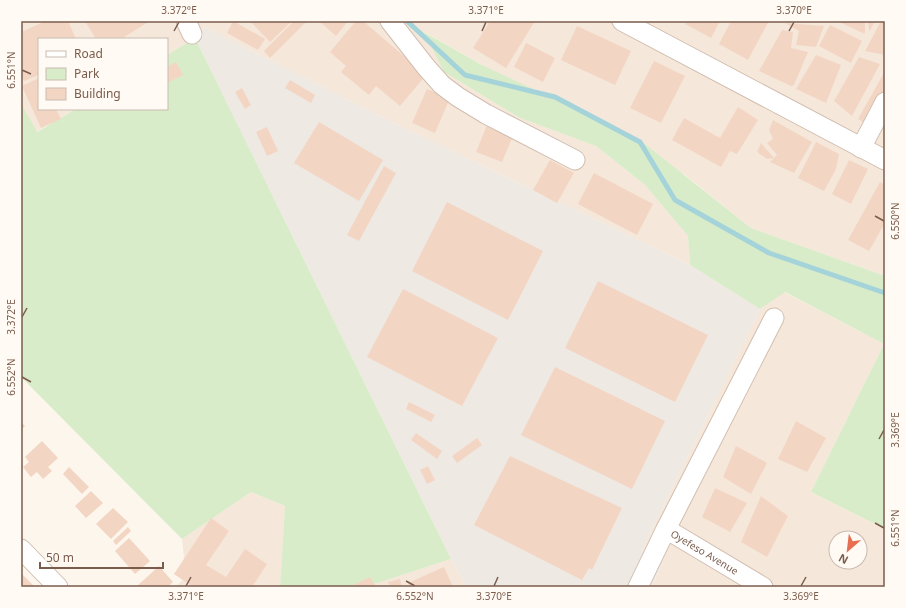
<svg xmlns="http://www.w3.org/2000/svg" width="906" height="608" font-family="'Noto Sans',sans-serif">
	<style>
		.residential { fill: #f5e8da; fill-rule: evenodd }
		.industrial { fill: #efe9e4 }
		.green { fill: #d8ecc9 }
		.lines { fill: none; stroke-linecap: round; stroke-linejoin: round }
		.stream { stroke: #a5d3da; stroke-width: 5 }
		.building { fill: #f3d5c3 }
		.minor-casing { stroke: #d1beb0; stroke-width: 21 }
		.minor { stroke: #fff; stroke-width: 19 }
		.ticks { fill: none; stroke: #7a5c4d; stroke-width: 1.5 }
		.labels { text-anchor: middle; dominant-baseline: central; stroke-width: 3; stroke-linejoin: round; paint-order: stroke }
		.street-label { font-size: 10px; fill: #7a5c4d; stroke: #fffaf3 }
		.neatline { fill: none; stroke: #7a5c4d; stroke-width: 1.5 }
		.ticks-label { font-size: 10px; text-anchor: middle; fill: #7a5c4d }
	</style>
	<rect width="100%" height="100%" fill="#fdf6ec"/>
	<g class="residential">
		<path d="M21,21H885V276L751,228L685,175L480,64L425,32L444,72L520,118L596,146L645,185L688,236L690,265L398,125L204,27L195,38L167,55V39H39V109H76L36,132L21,103Z"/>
		<path d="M784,292L884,344L811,492L885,529V587H651L663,563L642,550L760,309ZM836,538H860V562H836Z"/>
		<path d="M251,492L285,506L280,587H175L186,577L182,539Z"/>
		<path d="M451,559L467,587H365Z"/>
	</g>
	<path class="industrial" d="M204,27L398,125L690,265L760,309L642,550L663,563L651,587H467L451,559L195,38Z"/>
	<g class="green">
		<path d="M424,32L480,64L640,140L751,228L885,276V529L811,492L884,344L785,292L760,309L690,265L688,236L645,185L596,146L520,118L444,72Z"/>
		<path d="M195,38L451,559L365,587H280L285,506L251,492L182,539L21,377V103L37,132L76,109H167V55Z"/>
	</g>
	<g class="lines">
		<path class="stream" d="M407,21L465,75L555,97L640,142L675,200L769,253L885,293"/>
	</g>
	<g class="building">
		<path d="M46,21H68L76,39H39V75L24,81L21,74V32Z"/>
		<path d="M85,21H150L121,39H96Z"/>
		<path d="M233,21L265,39L258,50L227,33Z"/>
		<path d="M250,21H292L270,42Z"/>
		<path d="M294,21H307L270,58L264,51Z"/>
		<path d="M319,21H348L336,36Z"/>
		<path d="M356,21H363L426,75L400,106L376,86L369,95L341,72L346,66L330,52Z"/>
		<path d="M490,21H535L506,68L473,48Z"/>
		<path d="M687,21H720L711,38L685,24Z"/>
		<path d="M731,21H769L748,60L719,44Z"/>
		<path d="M837,21H865V34Z"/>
		<path d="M868,21H875L869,32V30Z"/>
		<path d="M881,21H885V55L865,51Z"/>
		<path d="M785,23L824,26L816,47L796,45L799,31Z"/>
		<path d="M830,25L862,41L851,63L819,46Z"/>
		<path d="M577,26L631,51L615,85L561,60Z"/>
		<path d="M782,30L793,32L791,48L808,52L794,85L791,86L759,71Z"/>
		<path d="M526,43L555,58L543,82L514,67Z"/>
		<path d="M816,55L841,65L826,103L796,89Z"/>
		<path d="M859,57L880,64L852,116L834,101Z"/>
		<path d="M654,61L685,76L661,123L630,108Z"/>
		<path d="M176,62L183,75L167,83V67Z"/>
		<path d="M885,71V96L868,125L858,119Z"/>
		<path d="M39,78V109H56L61,119L41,128L22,86Z"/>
		<path d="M290,80L315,95L311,103L285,88Z"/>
		<path d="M242,88L251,105L245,109L235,92Z"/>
		<path d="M427,89L450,98L435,133L412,123Z"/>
		<path d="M738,107L758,120L737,154L730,151L721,167L672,140L684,118L720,138Z"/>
		<path d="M773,120L812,142L794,173L770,162L777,155L767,143L773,139L769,130Z"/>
		<path d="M319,122L383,160L359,201L294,163Z"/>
		<path d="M487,125L513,136L502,162L476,152Z"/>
		<path d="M267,127L278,151L267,156L256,132Z"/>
		<path d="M816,142L839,154L836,169L824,191L798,178Z"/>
		<path d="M761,143L774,158L767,159L757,152Z"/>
		<path d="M550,160L574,173L557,203L533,190Z"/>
		<path d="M849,160L868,169L851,204L832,194Z"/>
		<path d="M384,166L396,173L359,241L347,235Z"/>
		<path d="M594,173L653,204L637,235L578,204Z"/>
		<path d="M880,182L885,185V223L869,251L848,240Z"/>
		<path d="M447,202L543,251L508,320L412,271Z"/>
		<path d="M598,281L708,335L675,402L565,348Z"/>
		<path d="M403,289L498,338L462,406L367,357Z"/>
		<path d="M555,367L665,421L632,489L521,435Z"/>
		<path d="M409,402L435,415L431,422L406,409Z"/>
		<path d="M796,421L826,438L807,472L778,459Z"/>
		<path d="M21,422L25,426L21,430Z"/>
		<path d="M416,433L442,451L437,459L411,440Z"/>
		<path d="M477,438L482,445L457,463L452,456Z"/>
		<path d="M42,441L58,458L48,467L52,471L43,479L37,472L31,477L23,467L29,462L25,457Z"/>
		<path d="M736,446L767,463L751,494L723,477Z"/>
		<path d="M510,456L622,508L592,570L589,568L582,580L474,525Z"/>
		<path d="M428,466L435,480L427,484L420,470Z"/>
		<path d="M69,467L89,487L82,494L63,474Z"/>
		<path d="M715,488L747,503L730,532L702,517Z"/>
		<path d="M91,491L103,503L86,518L75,506Z"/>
		<path d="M761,496L788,516L767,557L741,542Z"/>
		<path d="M113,508L128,522L111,539L96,524Z"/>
		<path d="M211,518L229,531L206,565L226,577L245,549L267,564L252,587H193L174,574Z"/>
		<path d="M128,527L131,531L116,545L113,541Z"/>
		<path d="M129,538L150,561L135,574L115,551Z"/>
		<path d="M159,566L173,582L168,587H136Z"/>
		<path d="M444,567L453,587H410L408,583Z"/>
		<path d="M21,573L35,587H21Z"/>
		<path d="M370,577L376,587H349Z"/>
		<path d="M400,579L402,587H390L388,582Z"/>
	</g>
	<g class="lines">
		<defs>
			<g id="minor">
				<path d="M186,21L192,34"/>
				<path d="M390,21L426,67L442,85L458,97L486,114L575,160"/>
				<path d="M622,21L885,160"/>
				<path d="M861,148L885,102"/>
				<path id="s1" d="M666,529L763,587"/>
				<path d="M21,549L58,587"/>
				<path d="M638,587L666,529L774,318"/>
			</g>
		</defs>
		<use href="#minor" class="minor-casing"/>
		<use href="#minor" class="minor"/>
	</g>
	<path class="ticks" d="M174,31L179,22M482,31L486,22M789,31L794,22M22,70L31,74M875,216L884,221M22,317L27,308M22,377L31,382M879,439L884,430M875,523L884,528M406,581L415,586M186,586L191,577M494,586L498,577M801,586L806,577"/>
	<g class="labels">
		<g class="street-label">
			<text stroke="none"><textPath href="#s1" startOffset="45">Oyefeso Avenue</textPath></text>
		</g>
	</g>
	<rect width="906" height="608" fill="none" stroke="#fffaf3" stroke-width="44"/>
	<rect x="38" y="38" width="130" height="72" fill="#fffaf3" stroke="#cabbb1"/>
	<rect x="46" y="51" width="20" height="6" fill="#ffffff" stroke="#cabbb1"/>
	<text x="74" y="58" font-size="12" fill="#7a5c4d">Road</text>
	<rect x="46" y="68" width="20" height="12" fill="#d8ecc9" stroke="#cabbb1"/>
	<text x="74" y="78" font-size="12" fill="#7a5c4d">Park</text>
	<rect x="46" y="88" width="20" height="12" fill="#f3d5c3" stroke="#cabbb1"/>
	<text x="74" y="98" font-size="12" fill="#7a5c4d">Building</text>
	<g transform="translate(848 550) rotate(208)"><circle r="19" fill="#fffaf3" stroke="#cabbb1"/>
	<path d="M0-3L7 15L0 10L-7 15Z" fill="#e76f51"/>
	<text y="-6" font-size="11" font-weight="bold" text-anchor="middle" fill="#7a5c4d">N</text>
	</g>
	<path d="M40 562v6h123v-6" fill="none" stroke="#7a5c4d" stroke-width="2"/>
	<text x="46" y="562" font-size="12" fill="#7a5c4d" stroke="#fffaf3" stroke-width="3" paint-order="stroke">50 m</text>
	<rect x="22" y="22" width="862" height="564" class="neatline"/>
	<g class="ticks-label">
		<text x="179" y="14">3.372°E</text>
		<text x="486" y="14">3.371°E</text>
		<text x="794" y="14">3.370°E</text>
		<text transform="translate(11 70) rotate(-90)" y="4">6.551°N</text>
		<text transform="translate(895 221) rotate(-90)" y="4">6.550°N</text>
		<text transform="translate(11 317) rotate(-90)" y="4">3.372°E</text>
		<text transform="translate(11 377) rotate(-90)" y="4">6.552°N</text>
		<text transform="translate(895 430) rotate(-90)" y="4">3.369°E</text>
		<text transform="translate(895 528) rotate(-90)" y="4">6.551°N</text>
		<text x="186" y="600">3.371°E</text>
		<text x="415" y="600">6.552°N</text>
		<text x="494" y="600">3.370°E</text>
		<text x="801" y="600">3.369°E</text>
	</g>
</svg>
